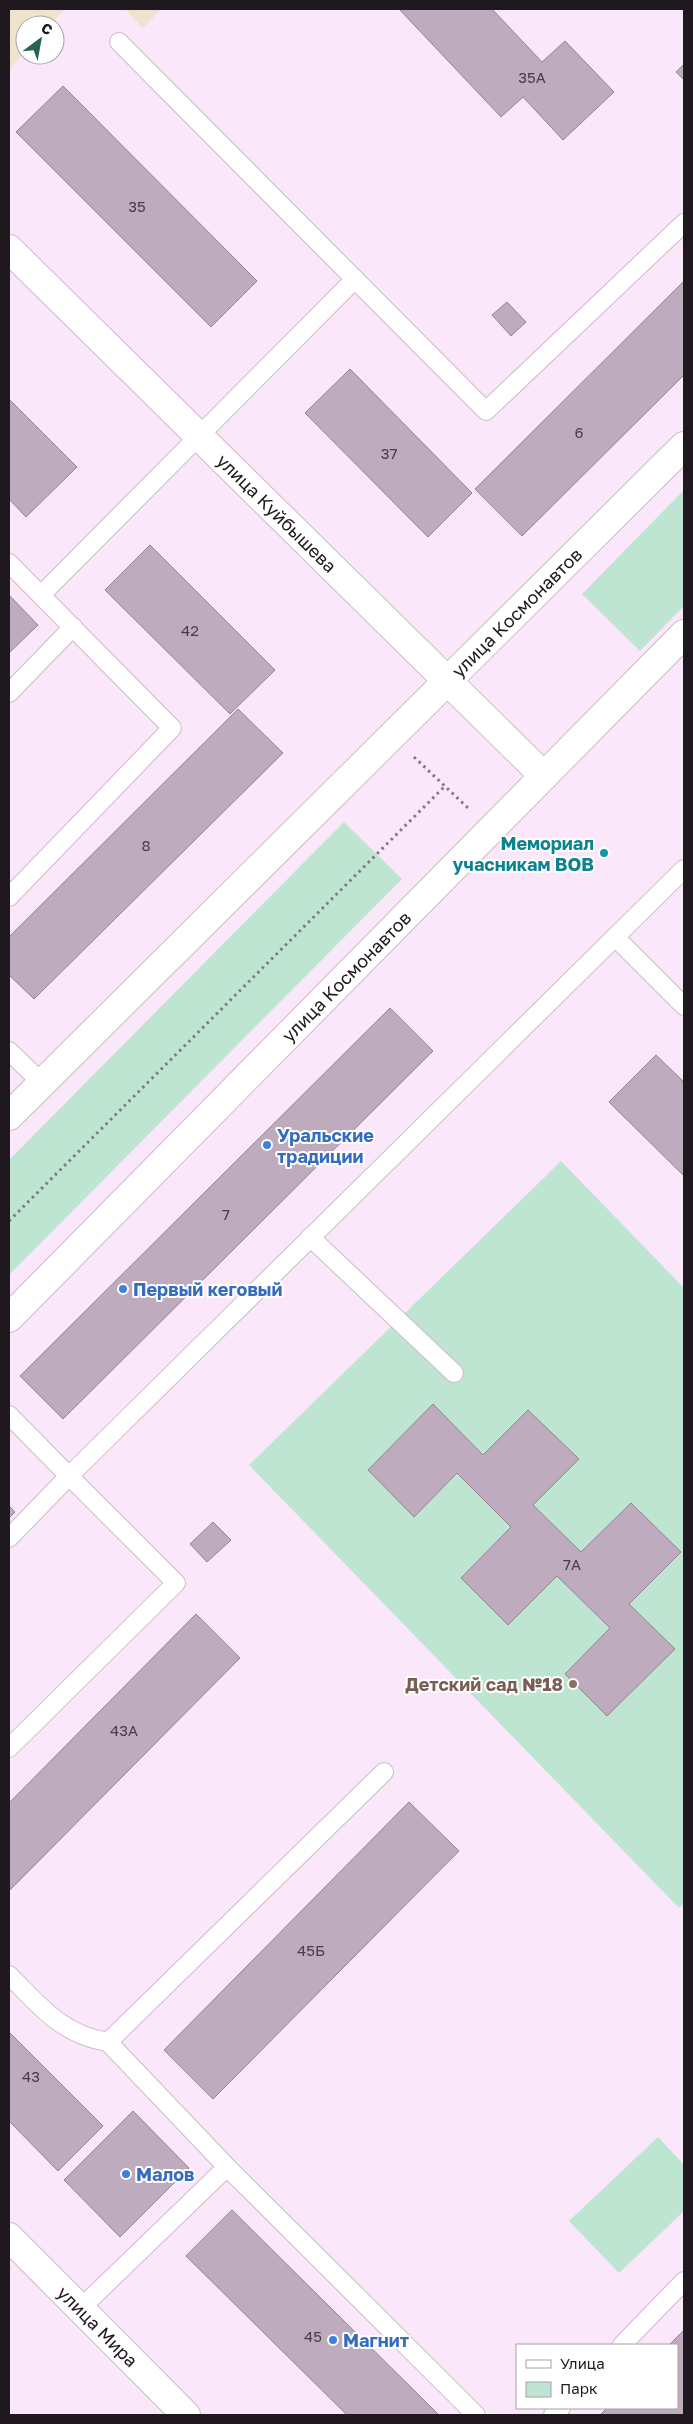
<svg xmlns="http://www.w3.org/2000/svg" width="693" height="2424" font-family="'Golos Text',sans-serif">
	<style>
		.education { fill: #efe3ce }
		.green { fill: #bde5d1 }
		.building { fill: #beabbd; stroke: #958394 }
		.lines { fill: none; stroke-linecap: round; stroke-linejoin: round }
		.service-casing { stroke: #cdbacc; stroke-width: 20 }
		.minor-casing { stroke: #cdbacc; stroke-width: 30 }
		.tertiary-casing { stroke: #cdbacc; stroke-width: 30 }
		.path { stroke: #837783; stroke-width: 3; stroke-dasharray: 2.5 4; stroke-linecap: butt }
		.service { stroke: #fff; stroke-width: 18 }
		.minor { stroke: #fff; stroke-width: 28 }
		.tertiary { stroke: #fff; stroke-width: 28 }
		.culture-dot { fill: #0f9aa8; stroke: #fff; stroke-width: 2 }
		.shop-dot { fill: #3f7fe0; stroke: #fff; stroke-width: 2 }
		.education-dot { fill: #8d6e63; stroke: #fff; stroke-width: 2 }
		.labels { text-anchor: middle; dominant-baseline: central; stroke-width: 4; stroke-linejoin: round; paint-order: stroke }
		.number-label { font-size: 15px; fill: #473e46 }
		.street-label { font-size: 18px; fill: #1f191f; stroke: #fff }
		.culture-label { font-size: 18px; font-weight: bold; fill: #0d838f; stroke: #fff; text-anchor: end }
		.shop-label { font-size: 18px; font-weight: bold; fill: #366cbe; stroke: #fff; text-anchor: start }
		.education-label { font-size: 18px; font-weight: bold; fill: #785e54; stroke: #fff; text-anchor: end }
	</style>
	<rect width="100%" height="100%" fill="#fbe7fa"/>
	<g class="education">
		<path d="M9,9H65L50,25H25V52L9,69Z"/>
		<path d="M125,9H161L143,28Z"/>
	</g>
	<g class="green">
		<path d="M684,490V606L640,651L582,594Z"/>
		<path d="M344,822L402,879L9,1275V1160Z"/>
		<path d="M561,1161L684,1288V1903L679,1908L249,1465Z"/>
		<path d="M658,2137L684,2165V2211L619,2273L569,2221Z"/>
	</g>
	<g class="building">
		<path d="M399,9H492L542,62L565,41L614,92L563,140L523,97L501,117Z"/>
		<path d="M684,64V80L676,72Z"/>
		<path d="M63,86L257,281L211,327L16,132Z"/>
		<path d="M684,281V375L522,536L475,489Z"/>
		<path d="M507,302L526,322L511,336L492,315Z"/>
		<path d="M350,369L472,493L428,537L305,413Z"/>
		<path d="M9,399L77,467L26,517L9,499Z"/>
		<path d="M150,545L275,670L230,714L105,590Z"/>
		<path d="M9,595L38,625L9,653Z"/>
		<path d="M238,709L283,753L34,999L9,975V937Z"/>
		<path d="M390,1008L433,1051L63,1419L20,1376Z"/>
		<path d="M656,1055L684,1082V1176L609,1102Z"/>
		<path d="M433,1404L483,1455L528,1410L579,1459L533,1505L581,1552L631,1503L681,1552L629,1604L675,1649L607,1716L565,1674L610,1628L557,1576L508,1625L461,1578L511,1527L457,1473L414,1517L368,1470Z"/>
		<path d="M9,1506L15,1512L9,1518Z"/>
		<path d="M213,1522L231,1540L207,1562L190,1544Z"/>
		<path d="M196,1614L240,1658L9,1891V1803Z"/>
		<path d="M409,1802L459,1851L213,2099L164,2050Z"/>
		<path d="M9,2032L103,2126L58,2171L9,2121Z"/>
		<path d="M133,2111L189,2168L120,2237L64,2180Z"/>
		<path d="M232,2210L439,2415H347L186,2256Z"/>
		<path d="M684,2330V2415H600L607,2408H677V2345H669Z"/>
	</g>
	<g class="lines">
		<defs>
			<g id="service">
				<path d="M119,42L486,411L684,223"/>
				<path d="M9,563L172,728L9,897"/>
				<path d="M41,595L355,279"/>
				<path d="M9,693L73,627"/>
				<path d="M615,937L684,1006"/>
				<path d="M9,1051L42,1083"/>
				<path d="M310,1237L454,1373"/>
				<path d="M9,1415L69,1476L684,869"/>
				<path d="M9,1538L69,1476L176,1583L9,1748"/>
				<path d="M9,1975C40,2006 62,2035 108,2042L227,2167"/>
				<path d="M108,2042L384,1772"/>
				<path d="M80,2309L227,2167L476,2415"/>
				<path d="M622,2345L684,2281"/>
				<path d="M553,2415L561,2408"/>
			</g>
			<g id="minor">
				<path id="s1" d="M9,249L544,776"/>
			</g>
			<g id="tertiary">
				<path id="s2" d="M9,1116L684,446"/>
				<path id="s3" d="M9,1318L684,634"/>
				<path id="s4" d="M9,2237L186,2415"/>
			</g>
		</defs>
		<use href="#service" class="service-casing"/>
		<use href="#minor" class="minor-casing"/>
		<use href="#tertiary" class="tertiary-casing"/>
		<g class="path">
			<path d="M414,757L468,808"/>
			<path d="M9,1221L445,786"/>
		</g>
		<use href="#service" class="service"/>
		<use href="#minor" class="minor"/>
		<use href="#tertiary" class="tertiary"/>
	</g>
	<circle class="culture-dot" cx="604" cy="853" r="5"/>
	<g class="shop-dot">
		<circle cx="267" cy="1145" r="5"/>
		<circle cx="123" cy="1289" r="5"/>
		<circle cx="126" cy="2174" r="5"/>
		<circle cx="333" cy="2340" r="5"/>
	</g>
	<circle class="education-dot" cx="573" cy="1684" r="5"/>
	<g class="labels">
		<g class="number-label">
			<text x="532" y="77">35А</text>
			<text x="137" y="206">35</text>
			<text x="579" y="432">6</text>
			<text x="389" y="453">37</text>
			<text x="190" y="630">42</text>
			<text x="146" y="845">8</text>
			<text x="226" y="1214">7</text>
			<text x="572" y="1564">7А</text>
			<text x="124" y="1730">43А</text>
			<text x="311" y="1950">45Б</text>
			<text x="31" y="2076">43</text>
			<text x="313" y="2336">45</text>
		</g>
		<g class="street-label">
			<text stroke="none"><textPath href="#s1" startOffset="376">улица Куйбышева</textPath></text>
			<text stroke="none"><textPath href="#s2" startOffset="715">улица Космонавтов</textPath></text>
			<text stroke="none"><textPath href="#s3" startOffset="480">улица Космонавтов</textPath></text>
			<text stroke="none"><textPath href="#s4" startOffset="126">улица Мира</textPath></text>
		</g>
		<g class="culture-label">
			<text x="594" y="843">Мемориал<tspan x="594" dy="21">учасникам ВОВ</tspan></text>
		</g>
		<g class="shop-label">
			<text x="277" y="1135">Уральские<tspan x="277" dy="21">традиции</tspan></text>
			<text x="133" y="1289">Первый кеговый</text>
			<text x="136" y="2174">Малов</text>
			<text x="343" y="2340">Магнит</text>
		</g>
		<g class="education-label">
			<text x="563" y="1684">Детский сад №18</text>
		</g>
	</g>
	<rect width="693" height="2424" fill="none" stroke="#1f191f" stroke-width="20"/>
	<rect x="516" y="2344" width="162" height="65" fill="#ffffff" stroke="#a5a3a5"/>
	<rect x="526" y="2360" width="25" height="8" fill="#ffffff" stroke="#a5a3a5"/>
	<text x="560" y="2369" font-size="15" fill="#1f191f">Улица</text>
	<rect x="526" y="2382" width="25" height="15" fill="#bde5d1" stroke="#a5a3a5"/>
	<text x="560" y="2394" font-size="15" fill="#1f191f">Парк</text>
	<g transform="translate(40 40) rotate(32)"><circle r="24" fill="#ffffff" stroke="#a5a3a5"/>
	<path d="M0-4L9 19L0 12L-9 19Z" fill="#266450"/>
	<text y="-8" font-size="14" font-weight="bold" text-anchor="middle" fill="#1f191f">С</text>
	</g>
</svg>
